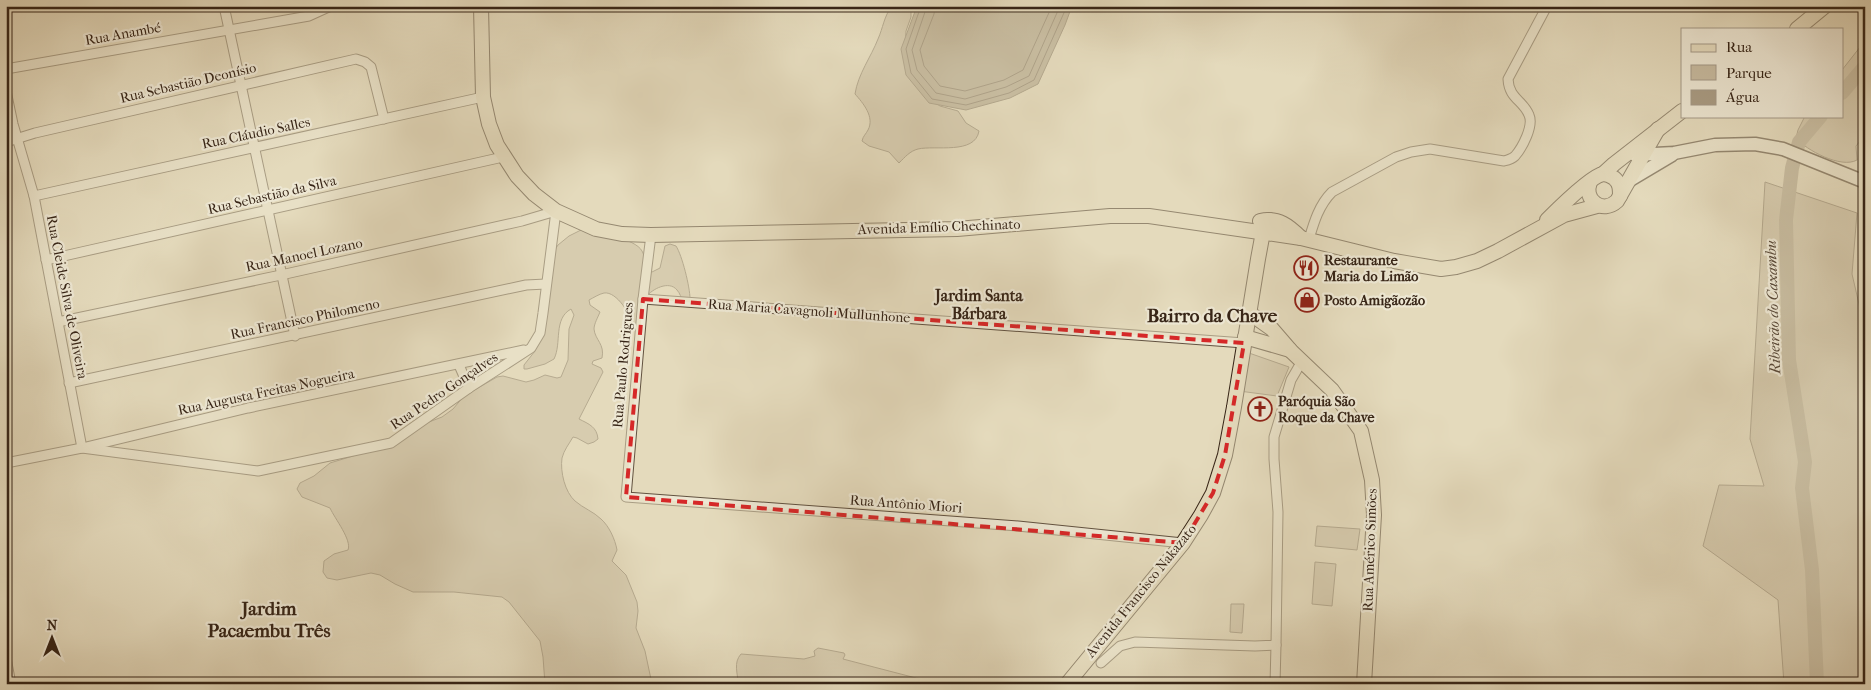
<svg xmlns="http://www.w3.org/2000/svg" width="1871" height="690" font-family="'IM FELL French Canon',serif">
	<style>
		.green { fill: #c7bba0; stroke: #7f705c }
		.water { fill: #a99c84; stroke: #7b6c58 }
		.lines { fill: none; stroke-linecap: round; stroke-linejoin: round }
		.shore { stroke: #70604e; stroke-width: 1 }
		.river { stroke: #a99c84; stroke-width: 14 }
		.street-casing { stroke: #625240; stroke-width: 11 }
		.secondary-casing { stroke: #372517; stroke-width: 15 }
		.primary-casing { stroke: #372517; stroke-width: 16 }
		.street { stroke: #ede7d3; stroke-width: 9 }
		.secondary { stroke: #ede7d3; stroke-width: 12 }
		.primary { stroke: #e4dabc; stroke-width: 14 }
		.marked { fill: none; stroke: #d62828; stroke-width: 4; stroke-dasharray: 10 6; stroke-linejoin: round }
		.labels { text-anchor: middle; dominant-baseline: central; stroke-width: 4.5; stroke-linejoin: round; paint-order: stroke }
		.street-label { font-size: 14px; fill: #372517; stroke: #ede7d3 }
		.poi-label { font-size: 14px; font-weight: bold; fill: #372517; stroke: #ede7d3; text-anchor: start }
		.water-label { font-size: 15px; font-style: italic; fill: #594938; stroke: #ede7d3 }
		.quarter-label { font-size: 16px; font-weight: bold; fill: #372517; stroke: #ede7d3 }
		.district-label { font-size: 19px; font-weight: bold; fill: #372517; stroke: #ede7d3 }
	</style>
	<rect width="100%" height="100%" fill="#e4dabc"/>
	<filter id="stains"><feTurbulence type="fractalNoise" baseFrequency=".004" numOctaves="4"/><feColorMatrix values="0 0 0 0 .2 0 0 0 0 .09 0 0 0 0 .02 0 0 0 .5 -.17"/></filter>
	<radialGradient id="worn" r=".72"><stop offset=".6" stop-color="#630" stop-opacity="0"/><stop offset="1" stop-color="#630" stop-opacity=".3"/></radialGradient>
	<g class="green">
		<path d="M 892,6 L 911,6 L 911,17 L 906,31 L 905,47 L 931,100 L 940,106 L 958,111 L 966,123 L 979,131 C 975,155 935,145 918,149 C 910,151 905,157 899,163 L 889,152 L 869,146 L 862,141 C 863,136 866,134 868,130 C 875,117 863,103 855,94 C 858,74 871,57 878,39 C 883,28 884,16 892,6 Z"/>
		<path d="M 1865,38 L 1865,135 L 1856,146 L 1857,160 C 1841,169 1806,150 1796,138 L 1798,130 L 1805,116 L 1842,116 L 1842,70 L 1864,42 Z"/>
		<path d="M 1765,182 L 1857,213 L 1852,274 L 1865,330 L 1862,429 L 1865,442 L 1865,684 L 1784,684 L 1778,600 L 1703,546 L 1719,485 L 1764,486 L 1750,439 Z"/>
		<path d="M 583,229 C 597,233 635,238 642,251 C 646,258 644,267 650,273 L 660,268 L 665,246 L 670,244 L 676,246 C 682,255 690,287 690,299 L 683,301 C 681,298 680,293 677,290 C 669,280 652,289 646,297 C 642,304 640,316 637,323 L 634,325 C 631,316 617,291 604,293 C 599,294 593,298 589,300 L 590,305 L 600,312 C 598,317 594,324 594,329 C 595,340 605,344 602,358 L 593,361 L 592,364 L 601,368 L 603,372 L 579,419 C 589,424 597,427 598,439 L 594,442 L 588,444 L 577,438 L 573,437 C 569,444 564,450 562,458 C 560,472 565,492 575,501 C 583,508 594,512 601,519 C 609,526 615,539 617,550 L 612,561 L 626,575 L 637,602 L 638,611 L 636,628 L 645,651 L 652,684 L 545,684 L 543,657 L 540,641 L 509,602 L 502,597 L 454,592 L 413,592 L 395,584 L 380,575 L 371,573 L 337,580 L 327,578 L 323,572 L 324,561 L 334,554 L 348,550 C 352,540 335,519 330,508 L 302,497 L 297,489 L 300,483 L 314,476 L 330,463 L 379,448 L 421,425 L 442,417 L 453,409 L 464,396 L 497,377 L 503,376 L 526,382 L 534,380 L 545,375 L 557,378 L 561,377 L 568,360 L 569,329 L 574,315 L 571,309 C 553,319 562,343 554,359 L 545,364 L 527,369 L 524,369 L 524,365 L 535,351 L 545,324 L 547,262 L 558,245 L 569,236 Z"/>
		<path d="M 1249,353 L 1289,367 L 1277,396 L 1239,391 Z"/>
		<path d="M 1317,526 L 1360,529 L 1357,550 L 1315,546 Z"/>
		<path d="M 1315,562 L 1336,564 L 1332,606 L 1312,604 Z"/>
		<path d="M 1231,604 L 1244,604 L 1242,633 L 1230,632 Z"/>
		<path d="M 818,648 L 844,653 L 845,655 L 843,659 L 916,678 L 963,684 L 738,684 C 738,673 733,663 741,654 L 804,659 L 815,656 L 814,651 Z"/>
	</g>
	<path class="water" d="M 917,6 L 1072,6 L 1065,25 L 1038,84 L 1010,98 L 966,110 L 929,103 L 906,75 L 901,49 Z"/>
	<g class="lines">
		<g class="shore">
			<path d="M 921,6 L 906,49 L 911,73 L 932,99 L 966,105 L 1009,93 L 1034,80 L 1067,6"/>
			<path d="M 927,6 L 912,50 L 917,70 L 936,93 L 965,99 L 1006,87 L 1029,76 L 1060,6"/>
			<path d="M 935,6 L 934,14 L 920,50 L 924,66 L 940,86 L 965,91 L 1004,80 L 1023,70 L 1052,6"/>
		</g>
		<g class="river">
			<path d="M 1842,93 L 1865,66"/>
			<path d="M 1817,684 L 1812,570 L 1802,488 L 1805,462 L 1789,360 L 1786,220 L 1792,168 L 1799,142 L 1821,116"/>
		</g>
		<g class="street-casing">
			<g id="street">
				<path d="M 224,6 L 295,336"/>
				<path d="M 6,69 L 309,16 L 331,6"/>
				<path d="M 6,91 L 13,124 L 34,196 L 82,448 L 258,471 L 391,443 L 469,388 L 531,348 L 540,333 L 543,313 L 556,211 L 522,221 L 281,275 L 58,322"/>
				<path d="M 6,142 L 35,133 L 356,59 L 365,62 L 371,67 L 384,119"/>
				<path d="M 34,196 L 483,97"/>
				<path d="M 651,235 L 643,299 L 626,497 L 1018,526 L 1183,543"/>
				<path d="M 1309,239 C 1314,222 1319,205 1332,192 L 1396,157 L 1411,152 L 1430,149 L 1504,161 C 1508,160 1512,159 1515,156 C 1522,148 1534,126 1529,115 C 1523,100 1509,99 1508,79 L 1547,6"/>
				<path d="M 46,260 L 503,157"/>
				<path d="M 643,299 L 1244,343"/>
				<path d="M 459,365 L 469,388"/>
				<path d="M 69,383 L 526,285 L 546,284"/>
				<path d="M 6,463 L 82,448 L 248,408 L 524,350"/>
				<path d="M 6,658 L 11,684"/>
				<path d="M 1101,663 L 1120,646 L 1135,642 L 1255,646 L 1276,645 L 1278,512 L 1274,459 L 1274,437 L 1291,380 L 1302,361"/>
				<path d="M 1275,684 L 1276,645"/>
			</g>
		</g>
		<g class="secondary-casing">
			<g id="secondary">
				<path d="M 1635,155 L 1674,153 L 1715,145 L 1755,144 L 1783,149 L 1865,182"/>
				<path d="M 1630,180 L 1672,155"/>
			</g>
		</g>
		<g class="primary-casing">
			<g id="primary">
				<path d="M 481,6 L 483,97 L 489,124 L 497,145 L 517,176 L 534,194 L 556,211 L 596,229 L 622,234 L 651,235 L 957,229 L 1110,216 L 1149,216 L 1301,238 L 1394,261 L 1441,269 L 1456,267 L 1477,261 L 1498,251 L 1564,215 L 1597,206"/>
				<path d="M 1797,29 L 1825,6"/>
				<path d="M 1603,174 L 1614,164 L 1682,111"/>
				<path d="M 1590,182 C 1583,201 1603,214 1617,201 L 1658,129"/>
				<path d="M 1547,220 C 1557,210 1591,176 1603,174 C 1607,174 1611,176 1614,178 C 1620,183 1620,189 1620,196"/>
				<path d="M 1260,221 C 1278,217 1289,226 1301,238"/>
				<path d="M 1248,312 L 1272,329 L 1291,351 L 1332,390 L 1361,431 L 1372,480 L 1374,515 L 1364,684"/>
				<path d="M 1245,337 L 1290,350"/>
				<path d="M 1067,684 L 1183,543 L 1201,515 L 1213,493 L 1225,455 L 1234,407 L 1258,259 L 1263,232 L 1269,220"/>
			</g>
		</g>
		<use href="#street" class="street"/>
		<use href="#secondary" class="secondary"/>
		<use href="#primary" class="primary"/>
	</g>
	<path d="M0 0H1871V690H0ZM 643,299 L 1244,343 L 1225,455 L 1213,493 L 1183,543 L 626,497 Z" fill="#e4dabc" fill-opacity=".55" fill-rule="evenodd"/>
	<path class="marked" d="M 643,299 L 1244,343 L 1225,455 L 1213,493 L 1183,543 L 626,497 Z"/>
	<defs>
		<g id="restaurant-ring" transform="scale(1.25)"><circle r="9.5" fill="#ede7d3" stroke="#8f2418" stroke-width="1.5"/><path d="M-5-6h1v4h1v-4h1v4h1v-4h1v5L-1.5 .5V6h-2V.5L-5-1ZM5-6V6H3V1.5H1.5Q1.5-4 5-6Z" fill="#8f2418"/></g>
		<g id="shop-ring" transform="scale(1.25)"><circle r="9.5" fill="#ede7d3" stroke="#8f2418" stroke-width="1.5"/><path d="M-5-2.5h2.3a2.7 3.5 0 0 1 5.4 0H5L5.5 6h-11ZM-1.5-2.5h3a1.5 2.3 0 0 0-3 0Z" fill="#8f2418"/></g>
		<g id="church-ring" transform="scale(1.25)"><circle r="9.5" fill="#ede7d3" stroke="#8f2418" stroke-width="1.5"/><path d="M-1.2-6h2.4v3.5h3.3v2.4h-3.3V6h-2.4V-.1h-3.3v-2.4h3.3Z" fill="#8f2418"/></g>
	</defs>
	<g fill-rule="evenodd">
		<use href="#restaurant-ring" x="1306" y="268"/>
		<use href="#shop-ring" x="1307" y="300"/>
		<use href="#church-ring" x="1260" y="409"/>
	</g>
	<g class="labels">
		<g class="street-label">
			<text transform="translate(123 34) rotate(-10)">Rua Anambé</text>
			<text transform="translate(188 83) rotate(-13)">Rua Sebastião Deonísio</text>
			<text transform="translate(256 133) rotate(-12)">Rua Cláudio Salles</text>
			<text transform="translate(272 195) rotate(-13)">Rua Sebastião da Silva</text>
			<text transform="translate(939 227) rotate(-2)">Avenida Emílio Chechinato</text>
			<text transform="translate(304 255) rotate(-12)">Rua Manoel Lozano</text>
			<text transform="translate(67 297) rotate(79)">Rua Cleide Silva de Oliveira</text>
			<text transform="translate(809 311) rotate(4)">Rua Maria Cavagnoli Mullunhone</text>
			<text transform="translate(305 319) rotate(-12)">Rua Francisco Philomeno</text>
			<text transform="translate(623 365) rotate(-85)">Rua Paulo Rodrigues</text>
			<text transform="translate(444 391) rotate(-34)">Rua Pedro Gonçalves</text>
			<text transform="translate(266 392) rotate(-12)">Rua Augusta Freitas Nogueira</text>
			<text transform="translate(906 504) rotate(4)">Rua Antônio Miori</text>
			<text transform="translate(1370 550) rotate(-88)">Rua Américo Simões</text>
			<text transform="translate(1141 591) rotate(-51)">Avenida Francisco Nakazato</text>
		</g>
		<g class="poi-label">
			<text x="1324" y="260">Restaurante<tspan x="1324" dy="16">Maria do Limão</tspan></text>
			<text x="1324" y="300">Posto Amigãozão</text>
			<text x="1278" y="401">Paróquia São<tspan x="1278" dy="16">Roque da Chave</tspan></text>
		</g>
		<g class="water-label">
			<text transform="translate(1773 307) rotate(-92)">Ribeirão do Caxambu</text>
		</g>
		<g class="quarter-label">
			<text x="979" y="295">Jardim Santa<tspan x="979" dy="18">Bárbara</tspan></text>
		</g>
		<g class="district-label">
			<text x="1212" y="316">Bairro da Chave</text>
			<text x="269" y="609">Jardim<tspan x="269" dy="22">Pacaembu Três</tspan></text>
		</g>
	</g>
	<rect width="1871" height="690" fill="none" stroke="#e4dabc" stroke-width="25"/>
	<rect x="8" y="8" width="1856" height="675" fill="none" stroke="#372517" stroke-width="2.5"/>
	<rect x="12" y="12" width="1846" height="665" fill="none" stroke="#372517"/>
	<rect x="1681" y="28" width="162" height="90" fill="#ede7d3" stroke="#a49988"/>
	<rect x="1691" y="44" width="25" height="8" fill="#e4dabc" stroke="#a49988"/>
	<text x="1726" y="52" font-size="15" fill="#372517">Rua</text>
	<rect x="1691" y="65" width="25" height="15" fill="#c7bba0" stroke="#a49988"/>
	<text x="1726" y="78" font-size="15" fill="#372517">Parque</text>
	<rect x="1691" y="90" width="25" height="15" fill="#a99c84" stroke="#a49988"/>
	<text x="1726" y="102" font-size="15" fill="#372517">Água</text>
	<g transform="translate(52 638)" stroke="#ede7d3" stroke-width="4" paint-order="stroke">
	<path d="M0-4L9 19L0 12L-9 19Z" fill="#372517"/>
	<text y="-8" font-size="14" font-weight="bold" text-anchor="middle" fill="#372517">N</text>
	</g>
	<rect width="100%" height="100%" filter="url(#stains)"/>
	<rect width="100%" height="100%" fill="url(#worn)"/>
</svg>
